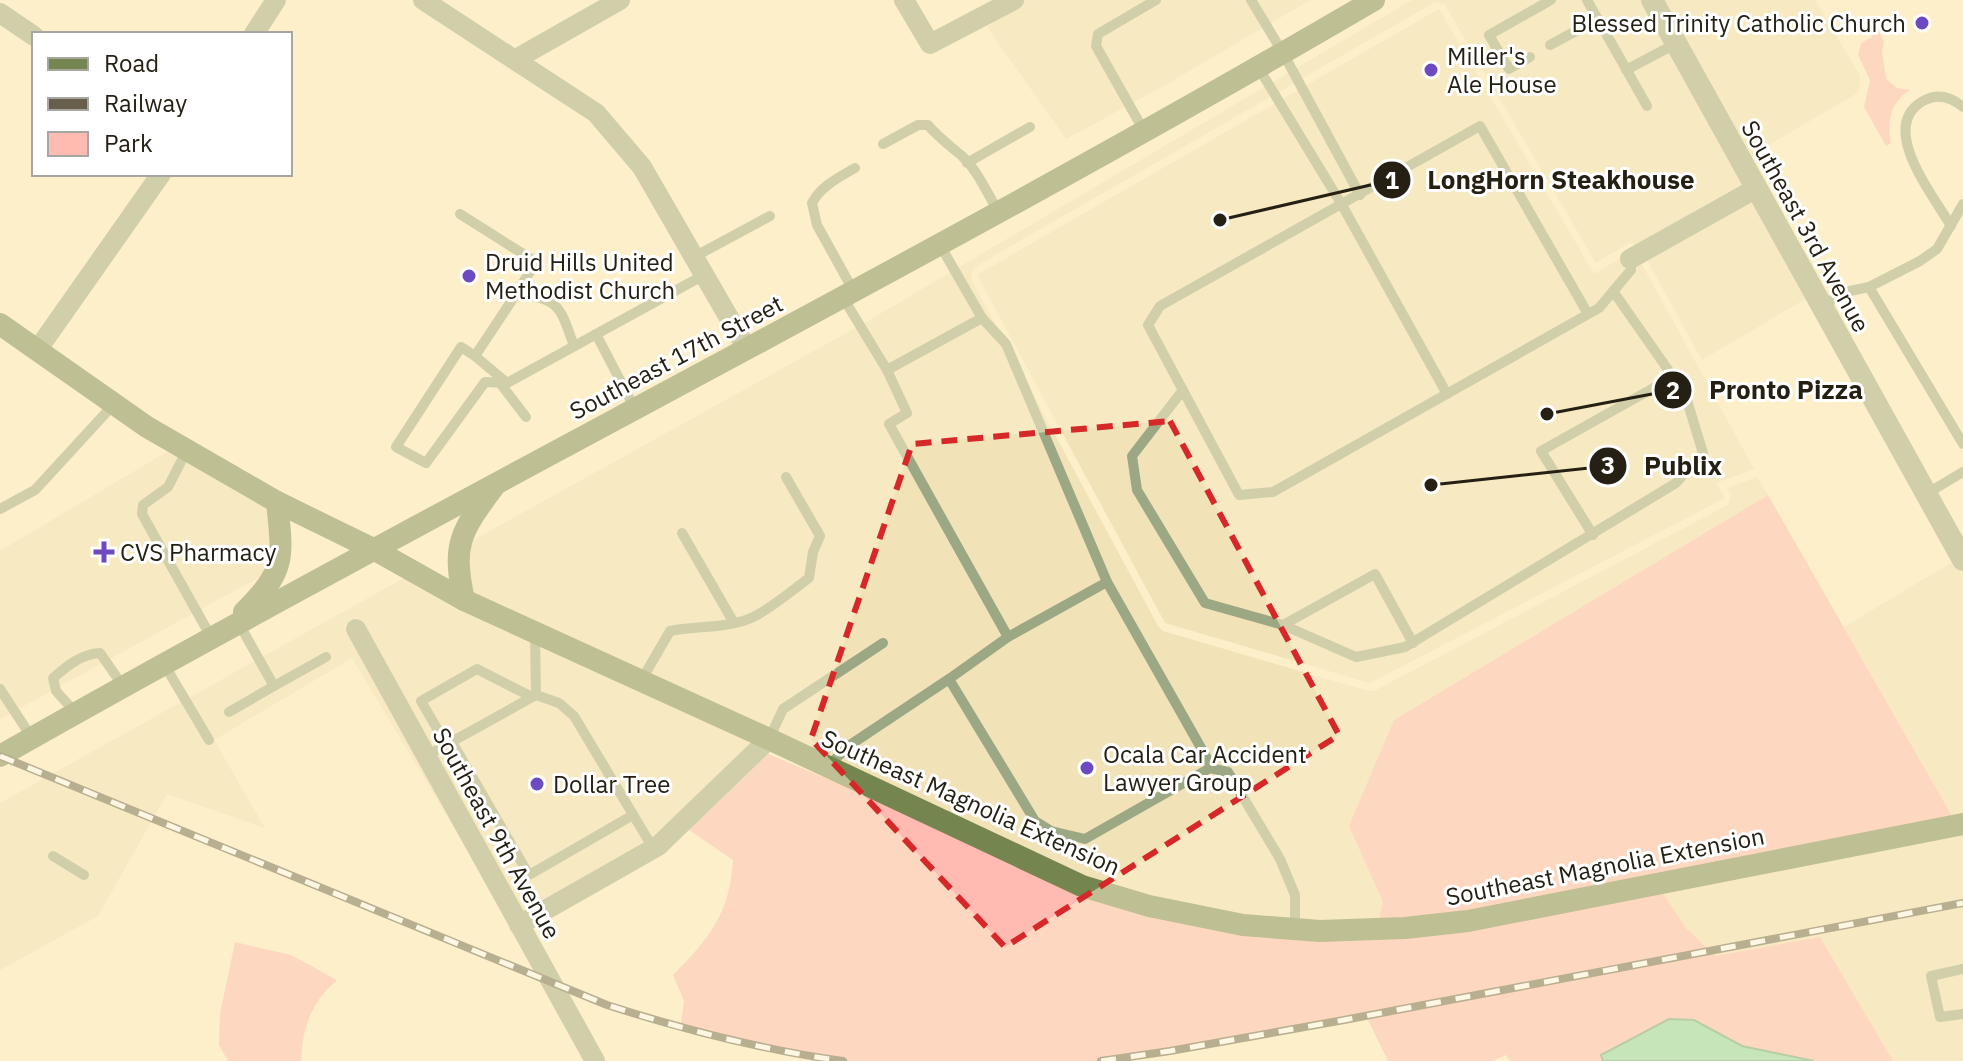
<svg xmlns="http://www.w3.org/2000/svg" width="1963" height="1061" font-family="'IBM Plex Sans',sans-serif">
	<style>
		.built { fill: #f1e2b7 }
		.green { fill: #ffbbb1 }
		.water { fill: #86dca4; stroke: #69a478; stroke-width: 2 }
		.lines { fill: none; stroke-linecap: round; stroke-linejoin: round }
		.service { stroke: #9ca884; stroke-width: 10 }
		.minor { stroke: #9ca884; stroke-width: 20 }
		.tertiary { stroke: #9ca884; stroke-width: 22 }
		.secondary { stroke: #74854f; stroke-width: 22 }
		.rail-casing { stroke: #675f4b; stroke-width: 8 }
		.rail { stroke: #fff; stroke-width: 5; stroke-dasharray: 15; stroke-linecap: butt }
		.marked { fill: none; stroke: #d62828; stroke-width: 6; stroke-dasharray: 16 10; stroke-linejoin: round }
		.poi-dot { fill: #6d49c2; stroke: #fff; stroke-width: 3 }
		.labels { text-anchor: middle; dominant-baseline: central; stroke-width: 6; stroke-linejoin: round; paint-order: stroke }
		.poi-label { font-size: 24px; fill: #252013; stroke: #fff; text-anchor: start }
		.street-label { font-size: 24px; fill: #252013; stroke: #fff }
		.leader { fill: none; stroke: #252013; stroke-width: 3 }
		.callout-dot { fill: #252013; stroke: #fff; stroke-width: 3 }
		.mark-label { font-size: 24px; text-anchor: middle; font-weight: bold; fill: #fff }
		.callout-label { font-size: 26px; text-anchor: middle; font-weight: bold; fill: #252013; stroke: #fff; stroke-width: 6; stroke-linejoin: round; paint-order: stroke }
	</style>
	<rect width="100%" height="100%" fill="#fcefca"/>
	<g class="built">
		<path d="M 1019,0 L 1310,0 L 1169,83 L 1066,139 L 987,27 Z"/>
		<path d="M 1412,0 L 1642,0 L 1743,184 L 1635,245 L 1629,243 L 1596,263 L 1445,5 L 1435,2 L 973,268 L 971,279 L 1158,626 L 1163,631 L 1368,691 L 1374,691 L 1728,505 L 1731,494 L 1727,488 L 1757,477 L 1768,495 L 1394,720 L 1350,826 L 1383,902 L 1379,920 L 1319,921 L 1243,916 L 1150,897 L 1084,878 L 774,732 L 770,727 L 767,728 L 472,594 L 467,570 L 470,542 L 868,321 Z"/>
		<path d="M 1662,0 L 1815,0 L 1860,76 L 1859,92 L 1748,157 Z"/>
		<path d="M 1439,9 L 1594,274 L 1634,250 L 1754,469 L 1716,483 L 1725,498 L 1370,683 L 1165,623 L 977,275 Z"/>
		<path d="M 1752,201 L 1807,298 L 1702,360 L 1647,260 Z"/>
		<path d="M 170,450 L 269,509 L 272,553 L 265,574 L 0,719 L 0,551 Z"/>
		<path d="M 1954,561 L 1963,577 L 1963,814 L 1952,816 L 1844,627 Z"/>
		<path d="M 406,577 L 457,606 L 458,611 L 464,610 L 753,742 L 653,838 L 522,913 L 358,617 L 344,625 L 468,851 L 352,658 L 214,740 L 265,828 L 167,794 L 98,916 L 0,970 L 0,803 Z"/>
		<path d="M 1963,834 L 1963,1061 L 1893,1061 L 1820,937 L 1715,956 L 1686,928 L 1662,892 Z"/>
	</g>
	<g class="green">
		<path d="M 1881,24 L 1879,32 L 1884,42 L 1882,51 L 1886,79 L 1897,88 L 1910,90 C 1890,102 1887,121 1891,143 L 1886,146 L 1864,107 L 1870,80 L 1858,55 L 1861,43 L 1872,37 L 1869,30 Z"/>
		<path d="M 1768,495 L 1952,816 L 1465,912 L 1379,920 L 1383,902 L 1349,826 L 1394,720 Z"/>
		<path d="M 768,754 L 871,797 L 1243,934 L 1662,892 L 1686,928 L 1715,956 L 1820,937 L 1893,1061 L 1814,1061 L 1742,1046 L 1694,1020 L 1669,1019 L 1601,1055 L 1603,1061 L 1510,1061 L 1506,1055 L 1492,1061 L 1388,1061 L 1367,1018 L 1104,1061 L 821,1061 L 680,1030 L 684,1001 L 673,975 C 709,939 730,913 733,860 L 689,830 Z"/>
		<path d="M 235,942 L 291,955 L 337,980 C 310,1004 303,1026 301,1061 L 228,1061 L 219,1045 L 220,1014 Z"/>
	</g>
	<path class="water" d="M 1669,1019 L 1694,1020 L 1742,1046 L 1814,1061 L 1603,1061 L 1601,1055 Z"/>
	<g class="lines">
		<g class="service">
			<path d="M 1251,0 L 1283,53 L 1360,195"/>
			<path d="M 1587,0 L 1647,106"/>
			<path d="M 1550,45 L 1598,19"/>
			<path d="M 1530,57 L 1509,69 L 1489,35 L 1551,0"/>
			<path d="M 1258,67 L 1342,205 L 1447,394"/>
			<path d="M 1626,70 L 1677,43"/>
			<path d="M 1144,131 L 1096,46 L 1098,34 L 1156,0"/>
			<path d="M 883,144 L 918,125 L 928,125 C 938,137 950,146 962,156 C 978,171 987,193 998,211"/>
			<path d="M 967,163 L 1030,127"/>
			<path d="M 460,214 L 536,262 L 516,294"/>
			<path d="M 1951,226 C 1934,196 1877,127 1923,101 C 1937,93 1951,97 1963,107"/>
			<path d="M 694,257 L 770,216"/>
			<path d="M 1869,287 L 1920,261 L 1937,249 L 1963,204"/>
			<path d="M 853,290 L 817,225 L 812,203 C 821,186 838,178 855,168"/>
			<path d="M 842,296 L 887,370 L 982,318 L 940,245"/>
			<path d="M 1822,305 L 1850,291 L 1869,287 L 1963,444"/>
			<path d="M 1588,314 L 1480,126 L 1160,306 L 1148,325 L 1239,495 L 1273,492 L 1599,308 L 1631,270 L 1630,259"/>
			<path d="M 982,318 L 1006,344 L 1107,582"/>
			<path d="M 596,334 L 635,409"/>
			<path d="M 574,346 C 560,307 560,298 516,294 L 475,356 L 461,347 L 396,447 L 426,463 L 485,382 L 507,383 L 704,275"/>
			<path d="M 475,356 L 507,383"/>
			<path d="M 500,383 L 526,417"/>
			<path d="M 1183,390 L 1132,456 L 1137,490 L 1205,603 L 1283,625 L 1356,657 L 1405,647 L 1676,483 L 1703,453 L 1685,394 L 1613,291"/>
			<path d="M 187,450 L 168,487 L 143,505 L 142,514 L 211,637"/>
			<path d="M 1926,494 L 1963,472"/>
			<path d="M 0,509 L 35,490 L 114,404"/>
			<path d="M 682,533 L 734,623"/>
			<path d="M 1593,535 L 1541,451 L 1673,377"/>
			<path d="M 238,622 L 274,686 L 326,657"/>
			<path d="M 1283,625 L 1375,574 L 1413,643"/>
			<path d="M 535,634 L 536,695"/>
			<path d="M 164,664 L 209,740"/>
			<path d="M 949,679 L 1008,637"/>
			<path d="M 641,681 L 670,631 C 695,626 729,628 751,618 C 771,609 791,591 809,578 L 813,552 L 820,536 L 786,477"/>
			<path d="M 0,689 L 32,738"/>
			<path d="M 229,712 L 274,686"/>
			<path d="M 76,713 L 56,691 L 53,678 C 67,666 81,654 100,653 L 123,686"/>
			<path d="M 769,739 L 783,709 L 883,643"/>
			<path d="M 452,742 L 529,875 L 633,815"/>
			<path d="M 446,744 L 421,701 L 477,669 L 532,697"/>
			<path d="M 426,756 L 536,695 L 559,703 L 574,716 L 653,848"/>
			<path d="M 829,765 L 850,745 L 949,679 L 1035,821 L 1051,831 L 1085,839 L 1210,768 L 1209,762 L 1107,582 L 1008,637 L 889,424 L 907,413 L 887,370"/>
			<path d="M 1210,768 L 1228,772 L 1280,859 L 1295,895 L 1295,929"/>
			<path d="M 53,856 L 84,875"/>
			<path d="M 1963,969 L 1931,976 L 1940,1017 L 1963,1014"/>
		</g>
		<g class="minor">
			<path d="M 423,0 L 596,113 L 642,167 L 747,349"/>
			<path d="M 904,0 L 930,44 L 1014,0"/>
			<path d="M 0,13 L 34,36"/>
			<path d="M 254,34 L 276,0"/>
			<path d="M 516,59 L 620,0"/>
			<path d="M 1630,259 L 1755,189"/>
			<path d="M 38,349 L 161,174"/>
			<path d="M 356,629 L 595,1061"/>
			<path d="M 519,925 L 658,846 L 769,739"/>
		</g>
		<path class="tertiary" d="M 1652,0 L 1963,560"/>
		<g class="secondary">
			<path d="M 0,324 L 147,427 L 277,502 L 375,550 L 464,600 L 769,739 L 1082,886 L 1149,906 L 1243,925 L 1320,931 L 1405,928 L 1468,921 L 1963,824"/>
			<path d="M 464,600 C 452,545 460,532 493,488"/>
			<path d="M 244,612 C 286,570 283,559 277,502"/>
			<path d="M 0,756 C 455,498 923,264 1374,0"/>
		</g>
		<g class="rail-casing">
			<g id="rail">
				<path d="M 0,756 L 607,1005 C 685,1030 763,1050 843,1061"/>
				<path d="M 1101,1061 L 1170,1051 L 1344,1020 L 1963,903"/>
			</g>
		</g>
		<use href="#rail" class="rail"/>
	</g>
	<path d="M0 0H1963V1061H0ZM 1170,421 L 1339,735 L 1005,947 L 811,739 L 912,444 Z" fill="#fcefca" fill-opacity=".55" fill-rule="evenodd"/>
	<path class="marked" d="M 1170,421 L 1339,735 L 1005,947 L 811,739 L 912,444 Z"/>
	<g class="poi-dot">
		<circle cx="1922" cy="23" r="8"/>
		<circle cx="1431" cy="70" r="8"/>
		<circle cx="469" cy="276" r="8"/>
		<path d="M100 540h8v8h8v8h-8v8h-8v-8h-8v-8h8z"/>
		<circle cx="1087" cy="768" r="8"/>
		<circle cx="537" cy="784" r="8"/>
	</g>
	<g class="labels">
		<g class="poi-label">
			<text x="1906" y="23" text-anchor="end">Blessed Trinity Catholic Church</text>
			<text x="1447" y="56">Miller's<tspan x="1447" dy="28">Ale House</tspan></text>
			<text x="485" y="262">Druid Hills United<tspan x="485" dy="28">Methodist Church</tspan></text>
			<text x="120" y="552">CVS Pharmacy</text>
			<text x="1103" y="754">Ocala Car Accident<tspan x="1103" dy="28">Lawyer Group</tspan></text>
			<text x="553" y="784">Dollar Tree</text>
		</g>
		<g class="street-label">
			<text transform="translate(1806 226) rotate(61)">Southeast 3rd Avenue</text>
			<text transform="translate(676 357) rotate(-28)">Southeast 17th Street</text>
			<text transform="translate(971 802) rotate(24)">Southeast Magnolia Extension</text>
			<text transform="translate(497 833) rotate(61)">Southeast 9th Avenue</text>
			<text transform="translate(1605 866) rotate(-11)">Southeast Magnolia Extension</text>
		</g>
	</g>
	<path class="leader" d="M1220 220L1392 180M1547 414L1673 390M1431 485L1608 466"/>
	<g class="callout-dot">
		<circle cx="1220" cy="220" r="8"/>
		<circle cx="1547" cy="414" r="8"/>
		<circle cx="1431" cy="485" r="8"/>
		<circle cx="1392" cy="180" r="20"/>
		<circle cx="1673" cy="390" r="20"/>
		<circle cx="1608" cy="466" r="20"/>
	</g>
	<g class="mark-label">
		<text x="1392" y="189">1</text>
		<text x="1673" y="399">2</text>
		<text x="1608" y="474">3</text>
	</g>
	<g class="callout-label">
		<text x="1561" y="189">LongHorn Steakhouse</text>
		<text x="1786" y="399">Pronto Pizza</text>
		<text x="1683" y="475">Publix</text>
	</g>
	<rect x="32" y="32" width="260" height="144" fill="#ffffff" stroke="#a8a6a1" stroke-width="2"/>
	<rect x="48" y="58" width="40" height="12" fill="#74854f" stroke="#a8a6a1" stroke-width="2"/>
	<text x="104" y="72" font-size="24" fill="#252013">Road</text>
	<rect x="48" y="98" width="40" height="12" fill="#675f4b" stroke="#a8a6a1" stroke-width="2"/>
	<text x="104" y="112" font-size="24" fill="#252013">Railway</text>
	<rect x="48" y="132" width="40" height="24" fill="#ffbbb1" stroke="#a8a6a1" stroke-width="2"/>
	<text x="104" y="152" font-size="24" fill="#252013">Park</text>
</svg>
